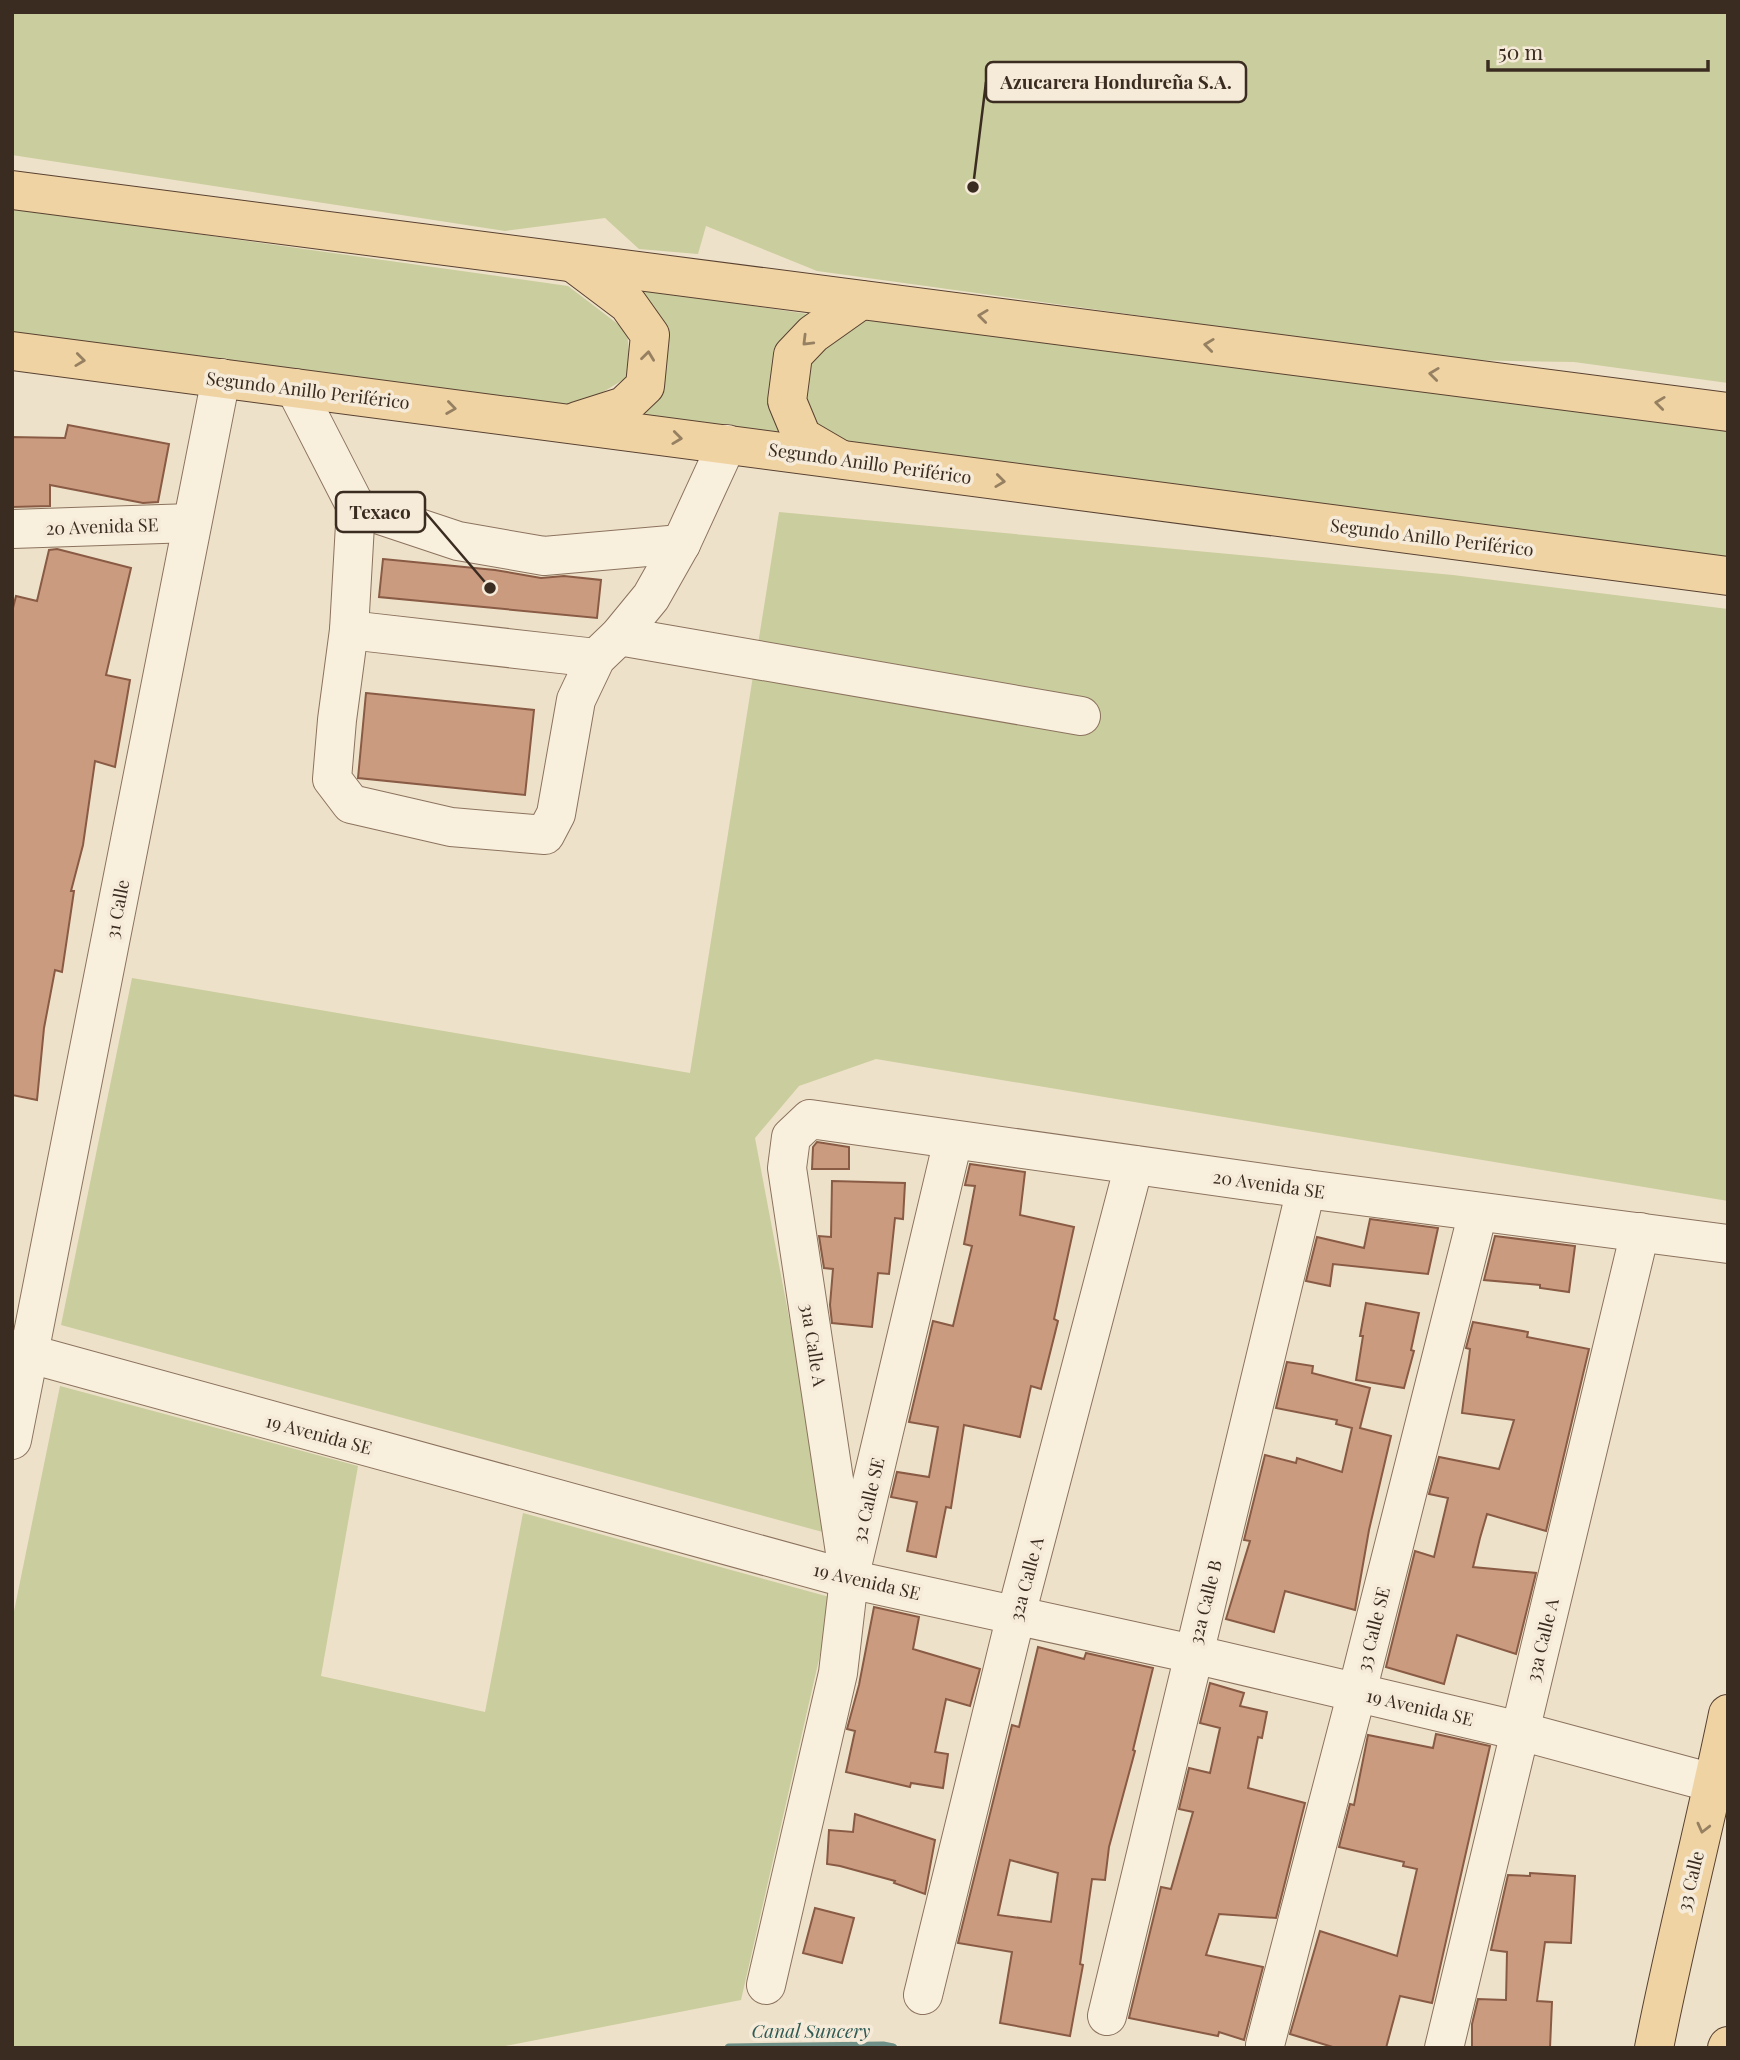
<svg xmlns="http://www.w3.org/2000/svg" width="1740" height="2060" font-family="'Playfair Display',serif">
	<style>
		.green { fill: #cacd9d }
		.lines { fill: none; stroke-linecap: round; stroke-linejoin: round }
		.stream { stroke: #709187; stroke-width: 9 }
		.building { fill: #cb9b80; stroke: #895b44; stroke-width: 2; fill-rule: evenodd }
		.minor-casing { stroke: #8b735e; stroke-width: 40 }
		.major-casing { stroke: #594131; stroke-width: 40 }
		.minor { stroke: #f9efdd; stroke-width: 38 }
		.major { stroke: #f0d3a3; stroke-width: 38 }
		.oneway { stroke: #968062 }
		.labels { text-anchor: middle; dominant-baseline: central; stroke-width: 7; stroke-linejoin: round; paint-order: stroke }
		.street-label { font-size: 18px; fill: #3b2c21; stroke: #f6ebd9 }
		.water-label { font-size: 19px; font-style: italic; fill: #315b55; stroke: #f6ebd9 }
		.leader { fill: none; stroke: #3b2c21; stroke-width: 2.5 }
		.callout-dot { fill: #3b2c21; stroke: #f6ebd9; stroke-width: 2.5 }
		.callout { fill: #f6ebd9; stroke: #3b2c21; stroke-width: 2.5 }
		.callout-label { font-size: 19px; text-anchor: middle; font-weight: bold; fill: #3b2c21 }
	</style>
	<rect width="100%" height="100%" fill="#eee1c9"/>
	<g class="green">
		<path d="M 12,12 L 1728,12 L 1728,383 L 1574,362 L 1459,360 L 817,271 L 706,226 L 698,254 L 639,249 L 605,218 L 505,231 L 12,155 Z"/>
		<path d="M 12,208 L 568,286 L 627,331 L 631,375 L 570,412 L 12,341 Z"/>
		<path d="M 620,286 L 821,316 L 781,351 L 803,453 L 610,427 L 649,387 Z"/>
		<path d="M 861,314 L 1728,417 L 1728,570 L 807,436 L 798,357 Z"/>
		<path d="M 779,512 L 1453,575 L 1728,609 L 1728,1201 L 876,1059 L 799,1086 L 755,1138 L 830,1534 L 61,1325 L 132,978 L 690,1073 Z"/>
		<path d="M 60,1386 L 358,1466 L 321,1676 L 485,1712 L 523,1513 L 833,1598 L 741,2000 L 495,2048 L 12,2048 L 12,1621 Z"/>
	</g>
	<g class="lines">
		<path class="stream" d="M 729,2048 L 883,2046 L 893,2048"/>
	</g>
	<g class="building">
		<path d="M 68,425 L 169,444 L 158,502 L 143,503 L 50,485 L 50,506 L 12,507 L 12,437 L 65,438 Z"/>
		<path d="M 57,549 L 131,568 L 106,675 L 130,680 L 115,767 L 95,761 L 83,845 L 71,891 L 74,891 L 62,972 L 55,970 L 44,1028 L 37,1100 L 12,1095 L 12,612 L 16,596 L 37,601 L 49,550 Z"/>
		<path d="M 383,559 L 495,570 L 541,578 L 564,576 L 601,580 L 597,618 L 379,597 Z"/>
		<path d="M 366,693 L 534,710 L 525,795 L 358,778 Z"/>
		<path d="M 817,1142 L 849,1147 L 849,1169 L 812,1169 L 813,1147 Z"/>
		<path d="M 970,1164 L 1025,1172 L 1020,1215 L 1074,1227 L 1054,1319 L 1058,1321 L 1041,1389 L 1031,1386 L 1020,1437 L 964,1425 L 951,1508 L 946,1507 L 936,1557 L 907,1551 L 917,1502 L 891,1497 L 897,1472 L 929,1477 L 938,1427 L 909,1422 L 933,1321 L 953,1326 L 972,1246 L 964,1244 L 975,1186 L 965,1185 Z"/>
		<path d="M 832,1181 L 905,1183 L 903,1219 L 895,1218 L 889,1274 L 878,1273 L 872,1327 L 832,1323 L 830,1305 L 833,1269 L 824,1268 L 819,1236 L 831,1237 Z"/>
		<path d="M 1370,1219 L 1438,1228 L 1428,1274 L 1333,1264 L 1330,1286 L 1306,1281 L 1317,1237 L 1364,1248 Z"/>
		<path d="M 1495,1236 L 1575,1246 L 1569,1292 L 1540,1288 L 1540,1285 L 1484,1280 Z"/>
		<path d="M 1366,1303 L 1419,1313 L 1411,1350 L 1414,1351 L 1404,1388 L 1356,1380 L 1363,1336 L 1360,1336 Z"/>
		<path d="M 1473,1322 L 1528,1332 L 1527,1337 L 1589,1349 L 1546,1531 L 1487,1514 L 1480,1538 L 1473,1567 L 1536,1573 L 1516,1654 L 1457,1635 L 1444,1684 L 1386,1667 L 1415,1551 L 1434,1557 L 1448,1498 L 1429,1494 L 1439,1457 L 1499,1469 L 1514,1420 L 1462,1413 L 1470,1349 L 1466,1348 Z"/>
		<path d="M 1287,1362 L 1313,1366 L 1312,1373 L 1370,1388 L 1360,1428 L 1391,1436 L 1369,1530 L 1355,1610 L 1285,1591 L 1274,1632 L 1226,1619 L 1250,1541 L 1244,1540 L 1265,1455 L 1296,1463 L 1297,1458 L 1342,1472 L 1352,1428 L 1336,1424 L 1337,1420 L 1276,1408 Z"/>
		<path d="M 874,1607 L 919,1617 L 913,1649 L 980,1669 L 970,1706 L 946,1699 L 935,1752 L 948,1754 L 943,1788 L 911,1783 L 910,1787 L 846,1772 L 855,1731 L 847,1729 L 859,1685 Z"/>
		<path d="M 1038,1647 L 1084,1659 L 1086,1653 L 1153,1668 L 1133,1750 L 1135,1751 L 1109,1847 L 1105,1880 L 1092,1879 L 1080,1964 L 1083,1965 L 1070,2036 L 1000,2023 L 1012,1952 L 958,1943 L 1012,1725 L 1019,1727 ZM 1010,1860 L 1058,1873 L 1051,1922 L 998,1915 Z"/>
		<path d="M 1210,1683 L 1244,1693 L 1240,1706 L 1267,1712 L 1262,1738 L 1258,1737 L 1248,1788 L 1305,1803 L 1276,1918 L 1219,1914 L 1206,1955 L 1263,1967 L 1244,2040 L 1219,2032 L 1218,2036 L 1129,2018 L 1161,1887 L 1171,1889 L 1193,1812 L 1179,1809 L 1189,1768 L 1210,1773 L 1220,1728 L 1200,1723 Z"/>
		<path d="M 1436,1734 L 1490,1746 L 1432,2003 L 1400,1996 L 1386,2048 L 1336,2048 L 1290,2034 L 1320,1931 L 1397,1956 L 1417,1869 L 1403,1866 L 1404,1862 L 1339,1847 L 1350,1804 L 1354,1805 L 1368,1735 L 1433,1748 Z"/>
		<path d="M 855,1814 L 935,1840 L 925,1894 L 894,1883 L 895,1881 L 840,1866 L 827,1864 L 829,1830 L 853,1832 Z"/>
		<path d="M 1530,1873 L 1575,1876 L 1571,1943 L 1545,1942 L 1537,2001 L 1552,2002 L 1550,2048 L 1472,2048 L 1472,2024 L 1478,1999 L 1506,2000 L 1507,1952 L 1491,1950 L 1508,1875 L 1530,1876 Z"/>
		<path d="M 815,1908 L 854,1918 L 842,1963 L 803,1953 Z"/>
	</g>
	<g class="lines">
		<g class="minor-casing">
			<g id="minor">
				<path d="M 295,388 L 356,507 L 349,630 L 337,720 L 332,779 L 351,804 L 451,827 L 545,835 L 556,814 L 576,700 L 596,658 L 619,636 L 651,597 L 681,544 L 727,444"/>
				<path d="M 356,507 L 458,541 L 544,556 L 681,544"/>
				<path d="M 12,529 L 192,523"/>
				<path d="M 349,630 L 596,658"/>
				<path d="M 619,636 L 1081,716"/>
				<path d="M 12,1349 L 849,1579 L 1193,1654 L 1520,1731 L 1728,1787"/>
				<path d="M 12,1440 L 221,378"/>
				<path d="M 849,1579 L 787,1168 L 791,1137 L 810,1119 L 1306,1189 L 1728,1244"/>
				<path d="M 766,1985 L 838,1673 L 849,1579 L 953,1140"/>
				<path d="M 923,1995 L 1016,1615 L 1134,1165"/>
				<path d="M 1107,2016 L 1306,1189"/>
				<path d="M 1265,2045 L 1357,1692 L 1478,1212"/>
				<path d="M 1444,2048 L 1640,1232"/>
			</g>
		</g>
		<g class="major-casing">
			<g id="major">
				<path d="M 12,190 L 1728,412"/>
				<path d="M 575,264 L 628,304 L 650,335 L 645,386 L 624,406 L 577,421"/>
				<path d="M 12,351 L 1728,576"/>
				<path d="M 838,458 L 802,437 L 787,401 L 793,355 L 813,334 L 861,300"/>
				<path d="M 1654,2048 C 1676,1936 1705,1826 1728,1714"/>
				<path d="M 1727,2048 L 1728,2046"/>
			</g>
		</g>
		<use href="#minor" class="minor"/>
		<use href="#major" class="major"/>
	</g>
	<defs><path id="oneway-chevron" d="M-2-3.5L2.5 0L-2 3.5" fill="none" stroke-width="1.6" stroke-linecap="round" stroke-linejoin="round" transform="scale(1.75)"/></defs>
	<g class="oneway">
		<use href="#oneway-chevron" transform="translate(983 316) rotate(-173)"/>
		<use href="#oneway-chevron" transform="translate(807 341) rotate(135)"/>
		<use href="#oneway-chevron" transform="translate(1209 345) rotate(-173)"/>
		<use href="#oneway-chevron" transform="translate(648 356) rotate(-83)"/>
		<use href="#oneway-chevron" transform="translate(80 360) rotate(7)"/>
		<use href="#oneway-chevron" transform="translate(1434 374) rotate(-173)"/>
		<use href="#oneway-chevron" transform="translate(1660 403) rotate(-173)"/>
		<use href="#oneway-chevron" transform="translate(451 408) rotate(8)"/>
		<use href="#oneway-chevron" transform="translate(677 438) rotate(7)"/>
		<use href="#oneway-chevron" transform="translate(1000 481) rotate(7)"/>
		<use href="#oneway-chevron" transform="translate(1703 1828) rotate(104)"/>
	</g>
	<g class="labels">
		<g class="street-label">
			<text transform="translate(308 390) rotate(7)">Segundo Anillo Periférico</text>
			<text transform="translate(870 463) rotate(8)">Segundo Anillo Periférico</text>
			<text transform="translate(102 526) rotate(-2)">20 Avenida SE</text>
			<text transform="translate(1432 537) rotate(7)">Segundo Anillo Periférico</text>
			<text transform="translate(117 909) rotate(-79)">31 Calle</text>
			<text transform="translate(1269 1184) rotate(8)">20 Avenida SE</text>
			<text transform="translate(814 1345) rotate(81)">31a Calle A</text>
			<text transform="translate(319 1434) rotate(15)">19 Avenida SE</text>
			<text transform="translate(868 1500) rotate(-77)">32 Calle SE</text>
			<text transform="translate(1026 1579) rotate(-75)">32a Calle A</text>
			<text transform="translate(867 1581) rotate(13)">19 Avenida SE</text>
			<text transform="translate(1205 1602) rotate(-76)">32a Calle B</text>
			<text transform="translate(1373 1629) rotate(-76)">33 Calle SE</text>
			<text transform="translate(1542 1640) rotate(-76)">33a Calle A</text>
			<text transform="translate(1420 1707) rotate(13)">19 Avenida SE</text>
			<text transform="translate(1690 1881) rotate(-76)">33 Calle</text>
		</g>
		<g class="water-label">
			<text x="811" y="2030">Canal Suncery</text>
		</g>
	</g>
	<path class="leader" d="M973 187L986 82M490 588L425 512"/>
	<g class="callout-dot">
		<circle cx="973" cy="187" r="7"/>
		<circle cx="490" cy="588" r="7"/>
	</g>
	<g class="callout">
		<rect x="986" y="62" width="260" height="40" rx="7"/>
		<rect x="336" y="492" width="89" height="40" rx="7"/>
	</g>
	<g class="callout-label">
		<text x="1116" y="89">Azucarera Hondureña S.A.</text>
		<text x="380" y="519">Texaco</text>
	</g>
	<rect width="1740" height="2060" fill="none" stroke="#3b2c21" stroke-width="28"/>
	<path d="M1488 60v10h220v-10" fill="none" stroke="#3b2c21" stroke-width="3.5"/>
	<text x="1498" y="60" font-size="21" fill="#3b2c21" stroke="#f6ebd9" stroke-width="5" paint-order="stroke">50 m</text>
</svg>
